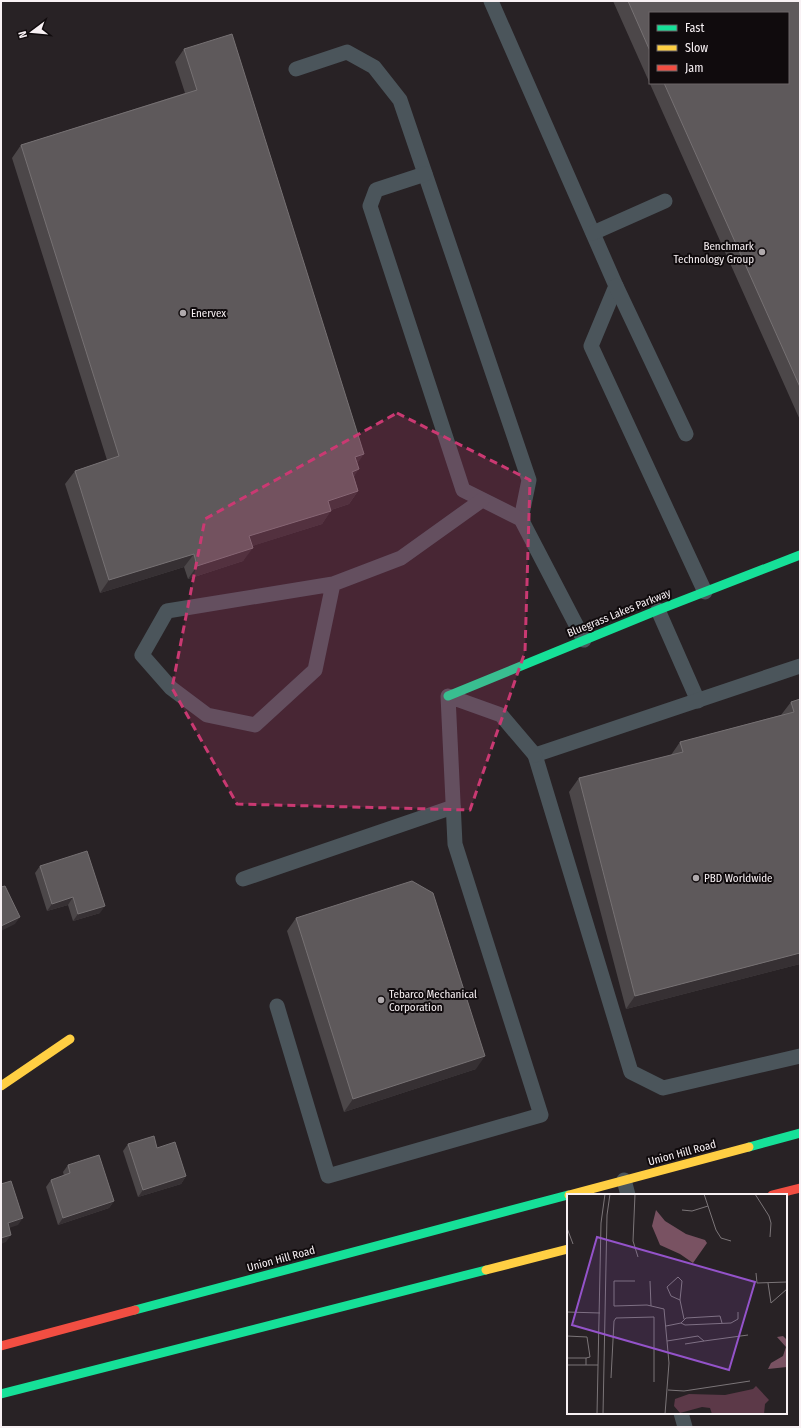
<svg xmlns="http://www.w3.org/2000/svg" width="801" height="1428" font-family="'Fira Sans Condensed',sans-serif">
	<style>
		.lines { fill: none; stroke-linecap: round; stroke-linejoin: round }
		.lane { stroke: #4b555b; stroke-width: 15 }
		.fast { stroke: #16e098; stroke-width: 9 }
		.slow { stroke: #ffcf43; stroke-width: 9 }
		.jam { stroke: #f24e42; stroke-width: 9 }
		.wall { fill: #4c4749; fill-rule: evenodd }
		.shaded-wall { fill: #363033 }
		.building { fill: #5e595b; stroke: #767173 }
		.marked { fill: #ca3972; fill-opacity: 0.2; stroke: #ca3972; stroke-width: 3; stroke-dasharray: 8 5; stroke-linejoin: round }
		.poi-dot { fill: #afa9ac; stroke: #100b0d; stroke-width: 1.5 }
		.labels { text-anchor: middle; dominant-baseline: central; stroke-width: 4; stroke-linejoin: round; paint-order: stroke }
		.poi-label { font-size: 11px; fill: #f8f1f4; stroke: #100b0d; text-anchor: start }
		.street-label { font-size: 11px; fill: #f8f1f4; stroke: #100b0d }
		.inset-road { fill: none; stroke: #7b7578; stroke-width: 1 }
		.view { fill: #9453ca; fill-opacity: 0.15; stroke: #9453ca; stroke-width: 2 }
		.inset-edge { fill: none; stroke: #f8f1f4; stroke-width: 2 }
	</style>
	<rect width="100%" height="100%" fill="#282225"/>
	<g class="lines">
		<g class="lane">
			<path d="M 491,1 L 616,286 L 591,346 L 705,592"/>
			<path d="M 296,69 L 347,52 L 374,67 L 400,100 L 529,480 L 521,519"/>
			<path d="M 425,174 L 376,190 L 370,206 L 463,490 L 521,519 L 584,640"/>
			<path d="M 593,233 L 665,201"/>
			<path d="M 616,286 L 686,434"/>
			<path d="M 333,584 L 315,670 L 255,725 L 207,715 L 171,688 L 142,655 L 167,611 L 333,584 L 401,558 L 482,500"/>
			<path d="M 658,610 L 698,701"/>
			<path d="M 800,666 L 535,755 L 631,1072 L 663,1088 L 800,1056"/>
			<path d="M 243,879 L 453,807"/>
			<path d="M 277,1006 L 328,1176 L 541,1115 L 455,844 L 448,696 L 501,715 L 535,755"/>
			<path d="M 624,1180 L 628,1195"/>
			<path d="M 681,1413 L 685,1427"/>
		</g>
		<g class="fast">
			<path d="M 448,696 L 658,610 L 800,555"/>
			<path d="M 749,1147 L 800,1133"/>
			<path d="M 135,1310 L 568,1195"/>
			<path d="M 1,1394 L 486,1270"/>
		</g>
		<g class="slow">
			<path d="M 1,1086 L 70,1039"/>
			<path d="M 569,1195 L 749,1147"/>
			<path d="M 486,1270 L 568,1249"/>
		</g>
		<g class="jam">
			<path d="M 772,1195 L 800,1188"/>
			<path d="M 1,1346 L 135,1310"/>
		</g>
	</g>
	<g class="wall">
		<path d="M 613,1 L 800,1 L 800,420 ZM 650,13 L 788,83 L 650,83 Z"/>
		<path d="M 184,49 L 358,463 L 354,477 L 358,491 L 349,504 L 331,510 L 322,524 L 252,546 L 243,561 L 188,579 L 184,567 L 100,593 L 65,484 L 75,471 L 107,460 L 12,158 L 21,145 L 185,93 L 175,62 Z"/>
		<path d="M 800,699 L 800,964 L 626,1009 L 569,792 L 579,778 L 671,755 L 680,742 L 781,715 L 791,702 Z"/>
		<path d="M 40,866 L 100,913 L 73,921 L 68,905 L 47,911 L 35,873 Z"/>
		<path d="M 296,918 L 476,1069 L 344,1112 L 287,931 Z"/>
		<path d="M 128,1144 L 157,1148 L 186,1176 L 181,1184 L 138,1197 L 123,1151 Z"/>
		<path d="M 68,1165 L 114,1201 L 109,1208 L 58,1225 L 46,1187 L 51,1180 L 64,1176 L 63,1172 Z"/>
	</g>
	<g class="shaded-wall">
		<path d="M 364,454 L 355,467 L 355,457 Z"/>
		<path d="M 359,469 L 350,482 L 352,472 Z"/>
		<path d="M 358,491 L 349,504 L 319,514 L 328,501 Z"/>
		<path d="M 331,511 L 322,524 L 240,550 L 249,536 Z"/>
		<path d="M 253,548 L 243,561 L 188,579 L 197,566 Z"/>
		<path d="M 194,554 L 184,567 L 100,593 L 109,580 Z"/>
		<path d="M 73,897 L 68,905 L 47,911 L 52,904 Z"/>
		<path d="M 105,906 L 100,913 L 73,921 L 78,914 Z"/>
		<path d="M 20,917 L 15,924 L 1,931 L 1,926 Z"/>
		<path d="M 800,953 L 800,964 L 626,1009 L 635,996 Z"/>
		<path d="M 485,1056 L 476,1069 L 344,1112 L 353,1099 Z"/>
		<path d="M 186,1176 L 181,1184 L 138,1197 L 143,1190 Z"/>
		<path d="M 114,1201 L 109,1208 L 58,1225 L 63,1218 Z"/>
		<path d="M 23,1218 L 18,1225 L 3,1230 L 8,1223 Z"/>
		<path d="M 11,1235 L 6,1242 L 1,1244 L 1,1238 Z"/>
	</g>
	<g class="building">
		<path d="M 628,1 L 800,1 L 800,387 L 664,83 L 788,83 L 788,13 L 650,13 L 650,51 Z"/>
		<path d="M 232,34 L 364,454 L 355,457 L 359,469 L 352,472 L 358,491 L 328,501 L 331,511 L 249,536 L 253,548 L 197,566 L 194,554 L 109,580 L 75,471 L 119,456 L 21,145 L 197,90 L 184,49 Z"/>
		<path d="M 800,699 L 800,953 L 635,996 L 579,778 L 683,752 L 680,742 L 794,712 L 791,702 Z"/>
		<path d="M 87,851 L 105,906 L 78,914 L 73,897 L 52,904 L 40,866 Z"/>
		<path d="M 412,881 L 433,893 L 485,1056 L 353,1099 L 296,918 Z"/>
		<path d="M 5,886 L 20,917 L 1,926 L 1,887 Z"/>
		<path d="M 154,1136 L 157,1148 L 175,1142 L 186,1176 L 143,1190 L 128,1144 Z"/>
		<path d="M 99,1155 L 114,1201 L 63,1218 L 51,1180 L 70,1173 L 68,1165 Z"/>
		<path d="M 11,1181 L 23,1218 L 8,1223 L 11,1235 L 1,1238 L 1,1184 Z"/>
	</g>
	<path class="marked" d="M 397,413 L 530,480 L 525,652 L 470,810 L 237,804 L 172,688 L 205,519 Z"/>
	<g class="poi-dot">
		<circle cx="762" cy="252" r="4"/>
		<circle cx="183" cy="313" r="4"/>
		<circle cx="696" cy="878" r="4"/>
		<circle cx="381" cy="1000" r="4"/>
	</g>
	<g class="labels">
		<g class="poi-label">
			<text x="754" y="246" text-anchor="end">Benchmark<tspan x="754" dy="13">Technology Group</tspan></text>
			<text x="191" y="313">Enervex</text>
			<text x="704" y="878">PBD Worldwide</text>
			<text x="389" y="994">Tebarco Mechanical<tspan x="389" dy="13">Corporation</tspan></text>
		</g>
		<g class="street-label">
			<text transform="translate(619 613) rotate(-22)">Bluegrass Lakes Parkway</text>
			<text transform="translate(682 1153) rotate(-15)">Union Hill Road</text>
			<text transform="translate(281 1259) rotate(-15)">Union Hill Road</text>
		</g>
	</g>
	<g transform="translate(567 1194)">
		<rect width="220" height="220" fill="#282225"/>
		<path d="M 189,192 L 202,206 L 198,210 L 197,220 L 145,220 L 143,214 L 135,213 L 113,219 L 107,212 L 108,205 L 122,200 L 158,201 L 186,195 Z" fill="#5c3948"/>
		<path d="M 89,16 L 98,27 L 119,40 L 138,46 L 140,49 L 126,69 L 113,60 L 93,51 L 85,32 ZM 216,142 L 220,146 L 220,173 L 201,175 L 204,169 L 216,162 L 219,153 L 210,143 Z" fill="#795262"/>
		<path class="inset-road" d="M 68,0 L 66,47 L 71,63M 137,0 L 149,36 L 154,44 L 164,47M 188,0 L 202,22 L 204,29 L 203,43M 115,16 L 125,17 L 141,12M 0,34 L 6,50M 189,79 L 190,89 L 220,88M 68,87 L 47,87 L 47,112 L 80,111 L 97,115M 83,87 L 84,112M 201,89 L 204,109 L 220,95M 113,106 L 104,102 L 100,93 L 111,83 L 115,87 L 113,106 L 117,125M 97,115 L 102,169 L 98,220M 0,118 L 33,119M 114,129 L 118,131 L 164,129 L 171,125 L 171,118M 99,132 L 114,129 L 119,124 L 153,122 L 155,129M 0,142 L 20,143 L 23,163 L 19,164 L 19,171M 100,147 L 131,142 L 137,147 L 181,141M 118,150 L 137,147M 0,164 L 19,164M 0,171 L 31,171M 44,184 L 47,127 L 49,124 L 87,123 L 87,188M 101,196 L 117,197 L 183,187M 30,220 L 34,29 L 38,0M 36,220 L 40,21 L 43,0"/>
		<path class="view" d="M 30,43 L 188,88 L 162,176 L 5,131 Z"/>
		<rect width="220" height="220" class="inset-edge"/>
	</g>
	<rect width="801" height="1428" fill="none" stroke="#f8f1f4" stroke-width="4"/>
	<rect x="649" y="12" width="140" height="72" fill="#100b0d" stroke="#6d6769"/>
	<rect x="657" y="25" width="20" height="6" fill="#16e098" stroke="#6d6769"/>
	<text x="685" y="32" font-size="12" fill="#f8f1f4">Fast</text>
	<rect x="657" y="45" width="20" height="6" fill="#ffcf43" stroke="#6d6769"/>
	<text x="685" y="52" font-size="12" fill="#f8f1f4">Slow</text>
	<rect x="657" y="65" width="20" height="6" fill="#f24e42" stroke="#6d6769"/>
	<text x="685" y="72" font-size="12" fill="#f8f1f4">Jam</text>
	<g transform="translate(32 32) rotate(254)" stroke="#100b0d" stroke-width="3" paint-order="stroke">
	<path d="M0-3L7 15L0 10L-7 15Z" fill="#f8f1f4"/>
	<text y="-6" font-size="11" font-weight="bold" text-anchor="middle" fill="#f8f1f4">N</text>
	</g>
</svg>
